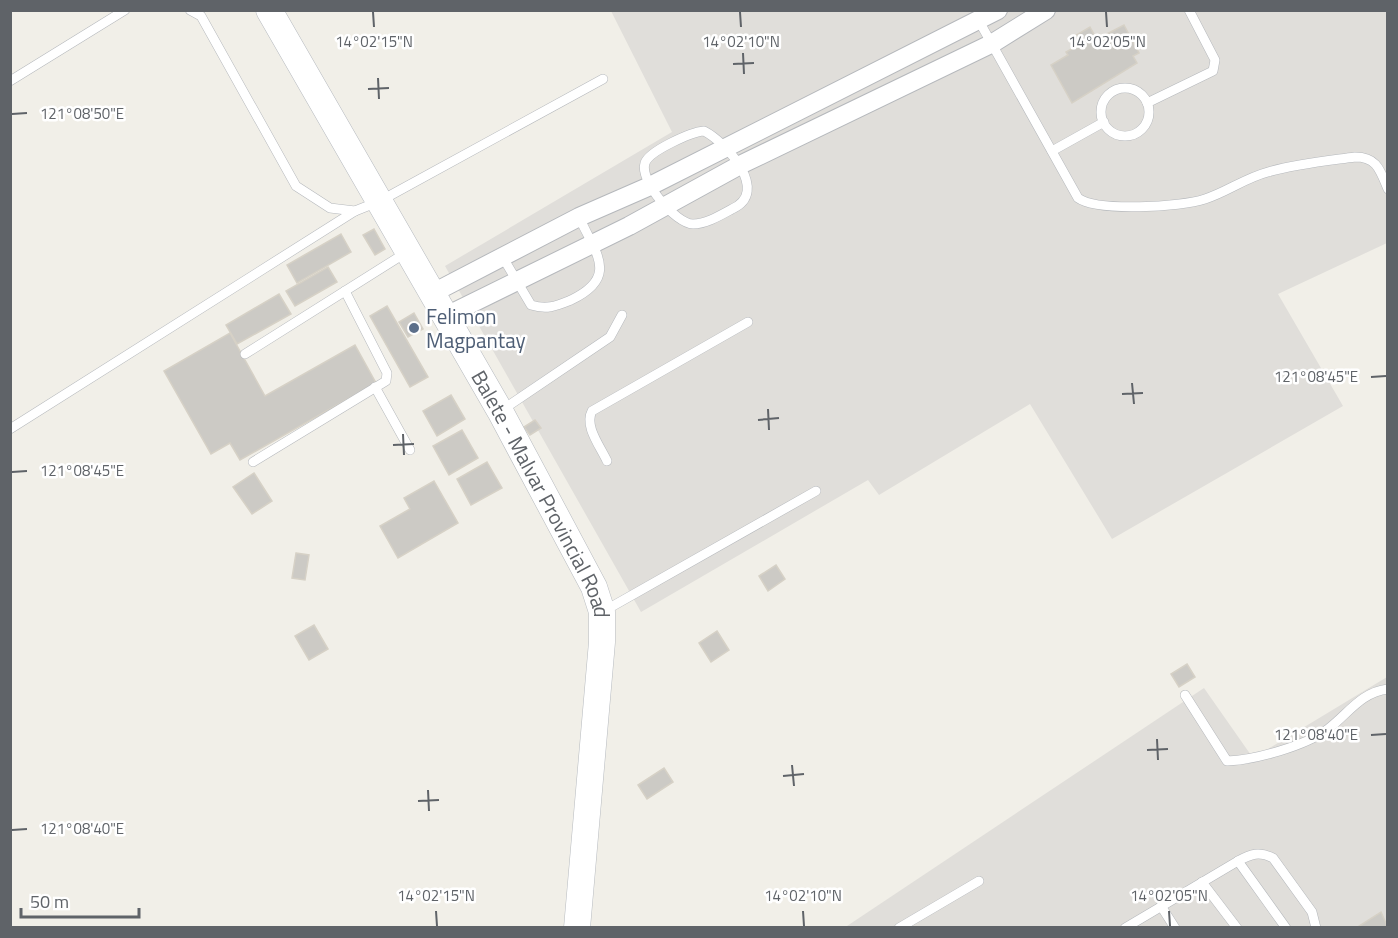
<svg xmlns="http://www.w3.org/2000/svg" width="1398" height="938" font-family="'Titillium Web',sans-serif">
	<style>
		.industrial { fill: #e0deda }
		.building { fill: #cccac5; stroke: #d6d1c6; stroke-width: 1.5 }
		.lines { fill: none; stroke-linecap: round; stroke-linejoin: round }
		.service-casing { stroke: #b5b8bc; stroke-width: 10 }
		.minor-casing { stroke: #b5b8bc; stroke-width: 20 }
		.secondary-casing { stroke: #b6babf; stroke-width: 27 }
		.service { stroke: #fff; stroke-width: 9 }
		.minor { stroke: #fff; stroke-width: 18 }
		.secondary { stroke: #fff; stroke-width: 26 }
		.ticks { fill: none; stroke: #5f6368; stroke-width: 2 }
		.service-dot { fill: #5c6f8a; stroke: #fff; stroke-width: 2 }
		.labels { text-anchor: middle; dominant-baseline: central; stroke-width: 5; stroke-linejoin: round; paint-order: stroke }
		.service-label { font-size: 21px; fill: #4e5e75; stroke: #fff; text-anchor: start }
		.street-label { font-size: 21px; fill: #5f6368; stroke: #fff }
		.ticks-label { font-size: 15px; text-anchor: middle; fill: #5f6368; stroke: #fff; stroke-width: 5; stroke-linejoin: round; paint-order: stroke }
	</style>
	<rect width="100%" height="100%" fill="#f1efe8"/>
	<g class="industrial">
		<path d="M 611,11 L 1387,11 L 1387,243 L 1278,294 L 1343,406 L 1112,539 L 1030,404 L 879,495 L 868,480 L 641,612 L 445,266 L 672,132 Z"/>
		<path d="M 1387,677 L 1387,927 L 844,928 L 1204,688 L 1253,758 Z"/>
	</g>
	<g class="building">
		<path d="M 1124,25 L 1139,53 L 1133,56 L 1137,63 L 1072,103 L 1051,65 L 1068,55 L 1066,52 L 1095,36 L 1099,34 L 1101,37 Z"/>
		<path d="M 1090,27 L 1095,36 L 1077,46 L 1073,37 Z"/>
		<path d="M 374,229 L 385,249 L 375,255 L 363,235 Z"/>
		<path d="M 341,234 L 351,252 L 297,283 L 287,265 Z"/>
		<path d="M 328,267 L 337,282 L 295,306 L 286,291 Z"/>
		<path d="M 279,294 L 291,314 L 237,344 L 226,325 Z"/>
		<path d="M 387,306 L 428,377 L 410,387 L 370,316 Z"/>
		<path d="M 414,313 L 423,329 L 408,337 L 399,322 Z"/>
		<path d="M 230,333 L 265,396 L 355,345 L 376,383 L 240,460 L 230,443 L 211,454 L 164,371 Z"/>
		<path d="M 451,395 L 465,419 L 437,436 L 423,411 Z"/>
		<path d="M 535,420 L 541,428 L 530,435 L 524,427 Z"/>
		<path d="M 462,430 L 478,458 L 449,475 L 433,446 Z"/>
		<path d="M 487,462 L 502,488 L 471,505 L 457,479 Z"/>
		<path d="M 254,473 L 272,501 L 252,514 L 233,487 Z"/>
		<path d="M 434,481 L 458,523 L 398,558 L 380,526 L 410,509 L 404,498 Z"/>
		<path d="M 296,553 L 309,555 L 305,580 L 292,578 Z"/>
		<path d="M 776,565 L 785,579 L 768,591 L 759,576 Z"/>
		<path d="M 314,625 L 328,649 L 309,660 L 295,636 Z"/>
		<path d="M 717,631 L 729,650 L 711,662 L 699,643 Z"/>
		<path d="M 1187,664 L 1195,677 L 1179,687 L 1171,674 Z"/>
		<path d="M 664,768 L 673,782 L 647,799 L 638,785 Z"/>
		<path d="M 1381,912 L 1388,928 L 1356,928 Z"/>
	</g>
	<g class="lines">
		<g class="service-casing">
			<g id="service">
				<path d="M 190,10 L 201,16 L 296,186 L 330,208 L 355,211 L 380,201 L 603,79"/>
				<path d="M 979,21 L 1078,198 C 1097,212 1181,207 1205,199 C 1227,192 1245,178 1268,172 C 1296,164 1326,161 1355,157 C 1377,157 1380,170 1388,189"/>
				<path d="M 10,81 L 125,10"/>
				<circle cx="1125" cy="112" r="24"/>
				<path d="M 1147,103 L 1213,71 L 1215,60 L 1189,10"/>
				<path d="M 704,131 C 726,142 771,192 732,209 C 721,215 706,224 693,224 C 676,224 639,181 645,163 C 649,151 691,132 704,131 Z"/>
				<path d="M 1052,151 L 1104,122"/>
				<path d="M 502,256 L 531,305 C 547,310 556,306 571,300 C 619,277 596,254 579,217"/>
				<path d="M 245,354 L 407,252"/>
				<path d="M 375,387 L 410,450"/>
				<path d="M 502,410 L 610,337 L 622,315"/>
				<path d="M 10,429 L 355,211"/>
				<path d="M 607,461 C 600,446 584,426 592,411 L 748,322"/>
				<path d="M 253,462 L 386,381 L 387,373 L 345,291"/>
				<path d="M 604,611 L 816,491"/>
				<path d="M 1185,695 L 1227,761 C 1255,760 1305,746 1328,729 C 1348,714 1361,692 1388,689"/>
				<path d="M 1238,861 L 1286,928"/>
				<path d="M 1202,882 L 1237,928"/>
				<path d="M 1161,906 L 1175,928"/>
				<path d="M 899,928 L 979,881"/>
				<path d="M 1125,928 L 1238,861 C 1251,854 1259,851 1273,858 L 1312,912 L 1316,928"/>
			</g>
		</g>
		<g class="minor-casing">
			<g id="minor">
				<path d="M 431,294 L 579,217 L 650,186 L 998,10"/>
				<path d="M 444,317 L 629,226 L 740,165 L 993,43 L 1046,10"/>
			</g>
		</g>
		<g class="secondary-casing">
			<g id="secondary">
				<path id="s1" d="M 269,10 L 500,411 L 594,587 L 602,612 L 602,642 L 577,928"/>
			</g>
		</g>
		<use href="#service" class="service"/>
		<use href="#minor" class="minor"/>
		<use href="#secondary" class="secondary"/>
	</g>
	<path class="ticks" d="M 373,12 L 374,27M 740,12 L 741,27M 1106,12 L 1107,27M 743,53 L 744,74M 733,64 L 754,63M 378,78 L 379,99M 368,89 L 389,88M 12,114 L 27,113M 1371,377 L 1386,376M 1132,383 L 1134,404M 1122,394 L 1143,393M 768,409 L 769,430M 758,420 L 779,418M 403,434 L 404,455M 393,445 L 414,444M 12,472 L 27,471M 1371,735 L 1386,734M 1157,739 L 1158,760M 1147,750 L 1168,749M 792,765 L 794,786M 783,776 L 804,774M 428,790 L 429,811M 418,801 L 439,800M 12,830 L 27,829M 436,911 L 437,926M 803,911 L 804,926M 1169,911 L 1170,926"/>
	<circle class="service-dot" cx="414" cy="328" r="6"/>
	<g class="labels">
		<g class="service-label">
			<text x="426" y="316">Felimon<tspan x="426" dy="24">Magpantay</tspan></text>
		</g>
		<g class="street-label">
			<text stroke="none"><textPath href="#s1" startOffset="556">Balete - Malvar Provincial Road</textPath></text>
		</g>
	</g>
	<g class="ticks-label">
		<text x="374" y="47">14°02'15"N</text>
		<text x="741" y="47">14°02'10"N</text>
		<text x="1107" y="47">14°02'05"N</text>
		<text x="82" y="119">121°08'50"E</text>
		<text x="1316" y="382">121°08'45"E</text>
		<text x="82" y="476">121°08'45"E</text>
		<text x="1316" y="740">121°08'40"E</text>
		<text x="82" y="834">121°08'40"E</text>
		<text x="436" y="901">14°02'15"N</text>
		<text x="803" y="901">14°02'10"N</text>
		<text x="1169" y="901">14°02'05"N</text>
	</g>
	<rect width="1398" height="938" fill="none" stroke="#5f6368" stroke-width="24"/>
	<path d="M21 908v9h118v-9" fill="none" stroke="#5f6368" stroke-width="3"/>
	<text x="30" y="908" font-size="18" fill="#5f6368" stroke="#ffffff" stroke-width="4.5" paint-order="stroke">50 m</text>
</svg>
